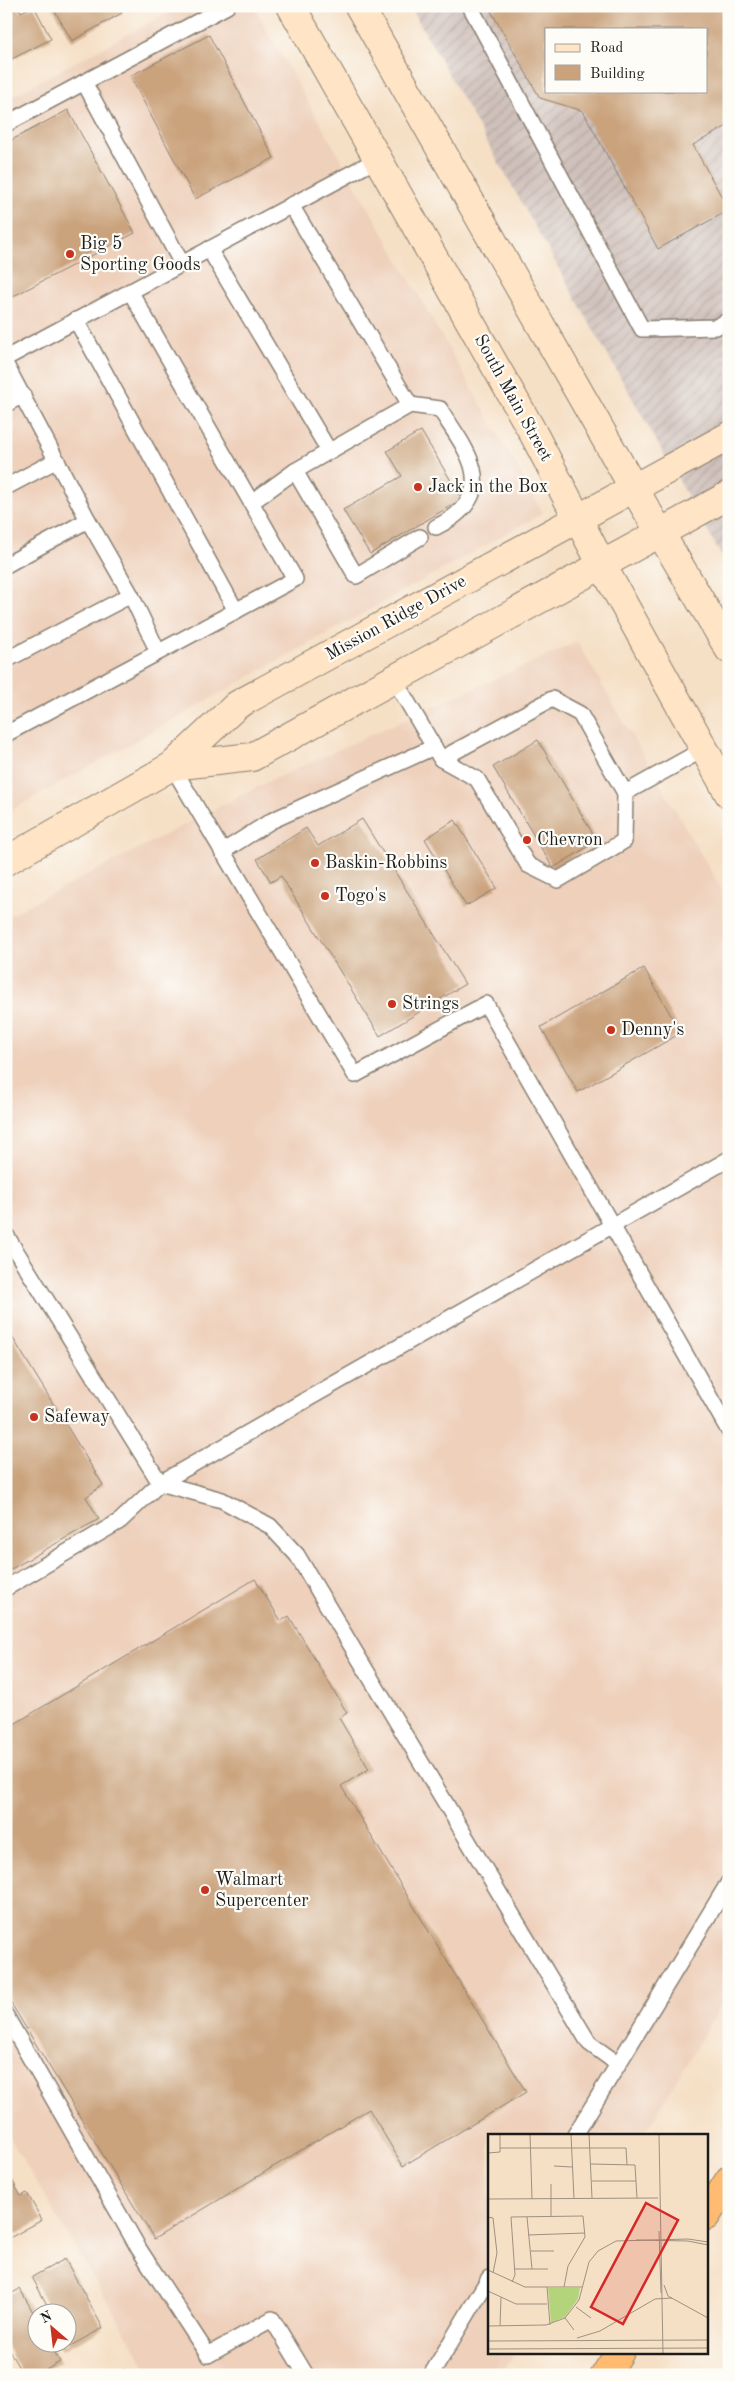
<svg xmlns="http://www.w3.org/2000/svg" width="735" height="2381" font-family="'Old Standard TT',serif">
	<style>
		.built { fill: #eed0bb }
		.industrial { fill: url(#industrial-furrows); fill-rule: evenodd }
		.building { fill: #caa37d; fill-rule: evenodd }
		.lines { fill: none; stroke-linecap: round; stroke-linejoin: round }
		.lane-casing { stroke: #887e70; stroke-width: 18 }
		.secondary-casing { stroke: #887e70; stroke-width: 30 }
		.highway-casing { stroke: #887e70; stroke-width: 30 }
		.lane { stroke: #fff; stroke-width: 15 }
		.secondary { stroke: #ffe4c6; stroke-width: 28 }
		.highway { stroke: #febb71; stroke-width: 28 }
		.poi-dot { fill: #c8321e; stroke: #fdfcf7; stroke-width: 2 }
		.labels { text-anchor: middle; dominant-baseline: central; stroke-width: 4.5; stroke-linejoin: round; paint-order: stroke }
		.poi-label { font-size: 18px; fill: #1c1c1c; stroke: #fdfcf7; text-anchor: start }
		.street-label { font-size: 18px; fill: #1c1c1c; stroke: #fdfcf7 }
		.inset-road { fill: none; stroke: #9e9181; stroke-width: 1 }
		.view { fill: #d62828; fill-opacity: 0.15; stroke: #d62828; stroke-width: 2.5 }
		.inset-edge { fill: none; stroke: #1c1c1c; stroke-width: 2.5 }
	</style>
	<defs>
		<pattern id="industrial-furrows" width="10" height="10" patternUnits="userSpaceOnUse" patternTransform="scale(1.25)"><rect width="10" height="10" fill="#cfc0ba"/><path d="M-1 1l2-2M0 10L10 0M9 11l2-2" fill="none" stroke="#b1a49f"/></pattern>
	</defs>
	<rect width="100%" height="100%" fill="#fdfcf7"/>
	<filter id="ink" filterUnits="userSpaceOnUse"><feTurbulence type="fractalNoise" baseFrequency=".02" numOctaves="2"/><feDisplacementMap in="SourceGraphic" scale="10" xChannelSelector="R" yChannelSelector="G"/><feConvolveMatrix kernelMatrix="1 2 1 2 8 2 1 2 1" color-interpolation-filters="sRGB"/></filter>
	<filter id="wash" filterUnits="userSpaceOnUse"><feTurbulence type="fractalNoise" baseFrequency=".0096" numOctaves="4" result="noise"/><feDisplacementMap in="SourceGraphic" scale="20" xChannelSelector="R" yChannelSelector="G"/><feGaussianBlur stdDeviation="1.12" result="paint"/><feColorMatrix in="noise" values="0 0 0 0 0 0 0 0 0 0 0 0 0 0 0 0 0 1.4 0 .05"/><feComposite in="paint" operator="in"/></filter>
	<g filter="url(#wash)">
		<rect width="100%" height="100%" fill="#f5dfc5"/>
		<g class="built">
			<path d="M 181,6 L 253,6 L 543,513 L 6,813 L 6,99 Z"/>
			<path d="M 577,642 L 729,902 L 729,1992 L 644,2135 L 489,2135 L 489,2352 L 515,2352 L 501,2375 L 151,2375 L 6,2131 L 6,917 L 269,781 Z"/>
		</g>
		<path class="industrial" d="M 410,6 L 729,6 L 729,569 ZM 546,29 L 706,29 L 706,91 L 546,91 Z"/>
		<g id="blocks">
			<g class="building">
				<path d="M 6,6 L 18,6 L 21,12 L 34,6 L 51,39 L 6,62 Z"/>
				<path d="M 52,6 L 118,6 L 122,13 L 72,41 Z"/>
				<path d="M 500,6 L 729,6 L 729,125 L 693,145 L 729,210 L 658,249 L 583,111 L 540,98 L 491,11 ZM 546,29 L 706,29 L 706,91 L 546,91 Z"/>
				<path d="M 209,35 L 274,158 L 195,199 L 130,76 Z"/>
				<path d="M 68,110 L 135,233 L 6,300 L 6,143 Z"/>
				<path d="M 421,431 L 462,499 L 370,554 L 343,510 L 402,476 L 387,451 Z"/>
				<path d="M 538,740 L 597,841 L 553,868 L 493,767 Z"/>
				<path d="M 362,819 L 465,984 L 380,1036 L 281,876 L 271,882 L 257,859 L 306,828 L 318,846 Z"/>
				<path d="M 455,820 L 497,888 L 466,906 L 425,839 Z"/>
				<path d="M 644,968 L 681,1033 L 578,1092 L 541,1027 Z"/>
				<path d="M 6,1327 L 103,1485 L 86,1497 L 99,1519 L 6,1572 Z"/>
				<path d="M 255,1579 L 281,1621 L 289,1616 L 347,1713 L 339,1718 L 369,1769 L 341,1786 L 526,2092 L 403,2166 L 369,2109 L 154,2239 L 6,1995 L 6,1729 Z"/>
				<path d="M 6,2170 L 21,2196 L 27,2193 L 42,2220 L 6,2240 Z"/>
				<path d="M 65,2259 L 103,2328 L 63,2350 L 60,2344 L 68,2344 L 68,2314 L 52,2314 L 32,2277 Z"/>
				<path d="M 20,2289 L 38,2321 L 38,2344 L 50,2344 L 60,2362 L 37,2375 L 23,2375 L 6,2345 L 6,2296 Z"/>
				<path d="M 124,2369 L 128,2375 L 114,2375 Z"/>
			</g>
		</g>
	</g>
	<g filter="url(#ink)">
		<use href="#blocks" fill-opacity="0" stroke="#887e70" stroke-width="1"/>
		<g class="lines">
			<g class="lane-casing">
				<g id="lane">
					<path d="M 470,6 L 642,329 L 716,327 L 729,320"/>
					<path d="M 84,82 L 182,264"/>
					<path d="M 6,124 L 227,6"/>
					<path d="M 209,249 L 329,451"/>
					<path d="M 76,320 L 236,611"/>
					<path d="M 6,358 L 378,159"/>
					<path d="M 6,365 L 88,520 L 131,595 L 158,652"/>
					<path d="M 6,404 L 23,395"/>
					<path d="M 410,405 L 440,409 C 459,441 495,479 459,512 C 453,518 444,523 436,527"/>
					<path d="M 295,471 L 356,576 L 420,537"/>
					<path d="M 6,487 L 57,460"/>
					<path d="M 252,502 L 295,471 L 410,405 L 291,205"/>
					<path d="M 6,565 L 88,520"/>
					<path d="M 6,660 L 131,595"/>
					<path d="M 394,679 L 441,759 L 477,779 L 528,865 L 558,880 L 624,841 L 625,793 L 704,749"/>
					<path d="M 6,734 L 295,579 L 130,291"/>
					<path d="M 441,759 L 552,699 L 580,714 L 625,793"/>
					<path d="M 172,766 L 355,1075 L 486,1004 L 729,1431"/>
					<path d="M 222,852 L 271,821 L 434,747"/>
					<path d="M 6,1235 L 160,1483 L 729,1159"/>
					<path d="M 6,1588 L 120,1521 L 160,1483 L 222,1500 L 270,1526 L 297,1555 L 589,2043 L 618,2064"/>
					<path d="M 6,2016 L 139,2249 L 208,2355 L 272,2319 L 306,2375"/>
					<path d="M 575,2135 L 729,1882"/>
					<path d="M 431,2375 L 489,2278"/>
				</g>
			</g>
			<g class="secondary-casing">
				<g id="secondary">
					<path d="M 291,6 L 531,429 L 602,565 L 729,794"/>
					<path d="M 359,6 L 633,487 L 729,649"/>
					<path d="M 172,766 L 252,757 L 729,495"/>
					<path d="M 6,861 L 172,766 L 237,705 L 729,436"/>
				</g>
			</g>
			<g class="highway-casing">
				<g id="highway">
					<path d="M 706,2216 L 729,2180"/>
					<path d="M 605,2375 L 620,2352"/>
				</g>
			</g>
			<use href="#lane" class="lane"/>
			<use href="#secondary" class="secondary"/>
			<use href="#highway" class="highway"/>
		</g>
	</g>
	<g class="poi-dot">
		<circle cx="70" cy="254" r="5"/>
		<circle cx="418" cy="487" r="5"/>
		<circle cx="527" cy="840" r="5"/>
		<circle cx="315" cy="863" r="5"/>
		<circle cx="325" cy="896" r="5"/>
		<circle cx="392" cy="1004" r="5"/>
		<circle cx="611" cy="1030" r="5"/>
		<circle cx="34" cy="1417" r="5"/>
		<circle cx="205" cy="1890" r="5"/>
	</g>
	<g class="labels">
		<g class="poi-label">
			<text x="80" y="244">Big 5<tspan x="80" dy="21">Sporting Goods</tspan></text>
			<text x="428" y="487">Jack in the Box</text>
			<text x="537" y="840">Chevron</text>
			<text x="325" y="863">Baskin-Robbins</text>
			<text x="335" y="896">Togo's</text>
			<text x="402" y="1004">Strings</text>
			<text x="621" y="1030">Denny's</text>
			<text x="44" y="1417">Safeway</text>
			<text x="215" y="1880">Walmart<tspan x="215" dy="21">Supercenter</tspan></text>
		</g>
		<g class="street-label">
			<text transform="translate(513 398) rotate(61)">South Main Street</text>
			<text transform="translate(396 618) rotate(-29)">Mission Ridge Drive</text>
		</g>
	</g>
	<g transform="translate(488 2134)">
		<rect width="220" height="220" fill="#f5dfc5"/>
		<path d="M 60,154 L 92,154 L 90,165 L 77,183 L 63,189 Z" fill="#b4d47c"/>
		<path class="inset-road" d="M 42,0 L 44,65M 83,0 L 86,65M 101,0 L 104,64M 171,0 L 175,220M 12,14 L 138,14 L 139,31M 0,19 L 12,18 L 12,0M 103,30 L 147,31 L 149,64M 66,32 L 84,33M 104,47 L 148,47M 0,65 L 170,64M 63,82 L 63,50M 0,83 L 5,84 L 9,119 L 5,139M 39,83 L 44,135M 171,97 L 173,159M 40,101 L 97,99M 148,106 L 200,107 L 220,111M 43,117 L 66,117M 220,121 L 220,148M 27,135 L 60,135M 0,136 L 37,153 L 94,153M 24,148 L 27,141 L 23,83 L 95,82 L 97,103 L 80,132 L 76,153M 176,151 L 180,162 L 220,184M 59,153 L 62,191M 0,157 L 28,170 L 59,170M 88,173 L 103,184M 77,184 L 86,196M 0,192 L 58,191 L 77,184 L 91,166 L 101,128 L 110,117 L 128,107 L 200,105 L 220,108M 12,192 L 13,163M 89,204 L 112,197 L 167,165 L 184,164M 0,207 L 220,206M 0,215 L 220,214"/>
		<path class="view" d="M 158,69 L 190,86 L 135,190 L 103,173 Z"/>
		<rect width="220" height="220" class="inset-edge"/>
	</g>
	<rect width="735" height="2381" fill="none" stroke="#fdfcf7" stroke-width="25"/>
	<rect x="545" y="28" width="162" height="65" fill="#fdfcf7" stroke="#a3a29f"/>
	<rect x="555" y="44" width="25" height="8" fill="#ffe4c6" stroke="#a3a29f"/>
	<text x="590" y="52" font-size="15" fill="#1c1c1c">Road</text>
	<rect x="555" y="65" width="25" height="15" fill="#caa37d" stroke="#a3a29f"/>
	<text x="590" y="78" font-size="15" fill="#1c1c1c">Building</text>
	<g transform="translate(52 2328) rotate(332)"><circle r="24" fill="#fdfcf7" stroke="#a3a29f"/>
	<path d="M0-4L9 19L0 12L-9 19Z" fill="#c8321e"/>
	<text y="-8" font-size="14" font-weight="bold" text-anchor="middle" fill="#1c1c1c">N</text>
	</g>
</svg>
